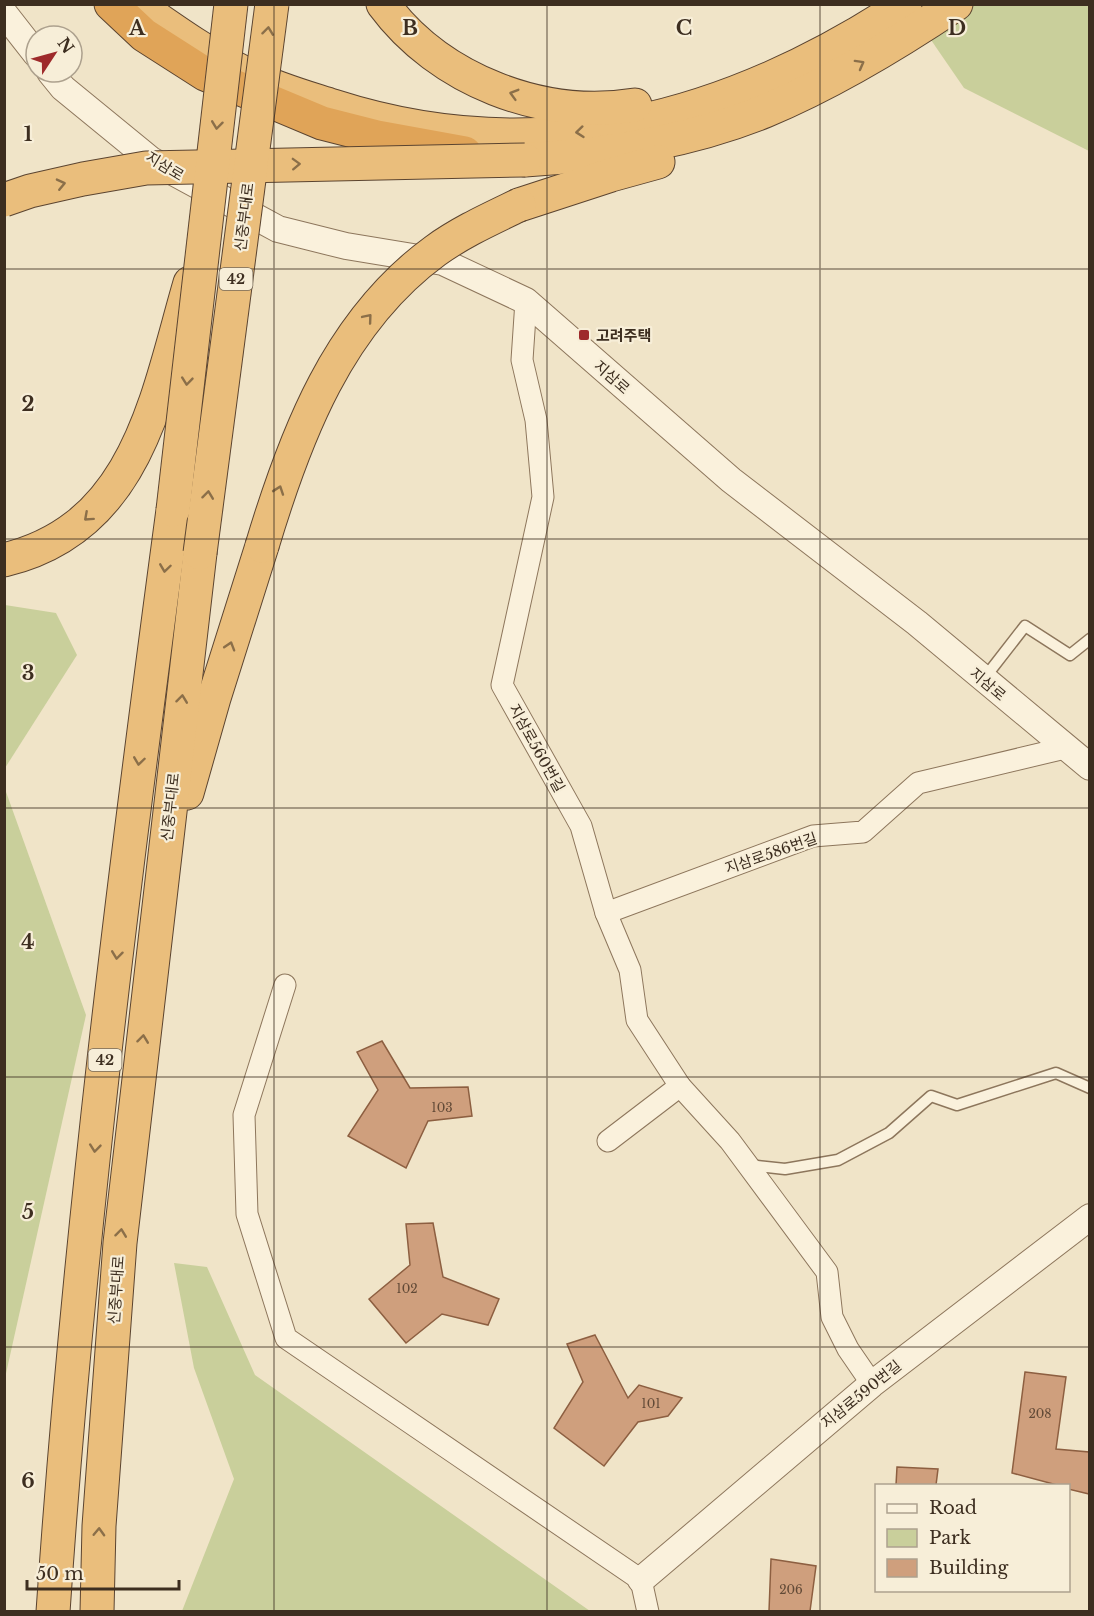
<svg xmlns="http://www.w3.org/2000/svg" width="1094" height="1616" font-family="'Libre Baskerville','Noto Sans KR',serif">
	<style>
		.green { fill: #c9cf9b }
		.building { fill: #cf9f7d; stroke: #8d5f41; stroke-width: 1.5 }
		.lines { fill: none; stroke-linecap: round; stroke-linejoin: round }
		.service-casing { stroke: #8d765c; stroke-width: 13 }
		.minor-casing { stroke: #8d765c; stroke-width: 23 }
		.tertiary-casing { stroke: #8d765c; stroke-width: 28 }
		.trunk-casing { stroke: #5b4430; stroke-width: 35 }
		.motorway-casing { stroke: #5b4430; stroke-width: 35 }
		.service { stroke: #faf1dc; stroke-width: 10 }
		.minor { stroke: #faf1dc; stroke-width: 21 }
		.tertiary { stroke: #faf1dc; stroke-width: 26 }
		.trunk { stroke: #eabe7c; stroke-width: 33 }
		.motorway { stroke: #e0a458; stroke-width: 33 }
		.trunk-bridge-casing { stroke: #5b4430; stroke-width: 35; stroke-linecap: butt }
		.trunk-bridge { stroke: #eabe7c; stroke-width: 33 }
		.oneway { stroke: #8b6f49 }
		.grid { fill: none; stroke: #3d2e20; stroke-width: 1.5; stroke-opacity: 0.55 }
		.poi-dot { fill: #9e2a2b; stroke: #f7eed8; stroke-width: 2 }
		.labels { text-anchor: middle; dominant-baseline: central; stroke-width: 4.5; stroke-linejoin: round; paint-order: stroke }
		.number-label { font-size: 12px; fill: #624a37 }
		.shield { fill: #f7eed8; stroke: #756857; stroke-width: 1.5 }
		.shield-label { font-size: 14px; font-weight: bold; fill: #3d2e20 }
		.street-label { font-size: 15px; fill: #3d2e20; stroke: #f7eed8 }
		.poi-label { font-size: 15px; font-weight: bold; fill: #3d2e20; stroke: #f7eed8; text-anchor: start }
		.grid-label { font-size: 20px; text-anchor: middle; font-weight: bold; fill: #3d2e20; stroke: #f7eed8; stroke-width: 4.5; stroke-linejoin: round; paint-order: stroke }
	</style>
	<rect width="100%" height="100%" fill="#f0e4c8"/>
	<g class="green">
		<path d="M 907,5 L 1089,5 L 1089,151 L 964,88 Z"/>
		<path d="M 5,605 L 56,613 L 77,655 L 5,768 Z"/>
		<path d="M 5,789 L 86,1015 L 5,1378 Z"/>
		<path d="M 174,1263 L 207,1267 L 255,1375 L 590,1611 L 182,1611 L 234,1479 L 194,1368 Z"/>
	</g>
	<g class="building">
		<path d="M 382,1041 L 410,1088 L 468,1087 L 472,1116 L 428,1121 L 406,1168 L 348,1136 L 378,1090 L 357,1052 Z"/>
		<path d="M 433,1223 L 443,1277 L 499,1299 L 488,1325 L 442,1314 L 406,1343 L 369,1299 L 410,1265 L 406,1224 Z"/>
		<path d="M 595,1335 L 628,1398 L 639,1385 L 682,1398 L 668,1416 L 638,1422 L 604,1466 L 554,1428 L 583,1382 L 567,1344 Z"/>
		<path d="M 1025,1372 L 1066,1377 L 1056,1449 L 1089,1452 L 1089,1494 L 1068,1489 L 1068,1485 L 1057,1485 L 1012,1473 Z"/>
		<path d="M 897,1467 L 938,1469 L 936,1485 L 896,1485 Z"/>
		<path d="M 771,1559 L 816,1566 L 810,1611 L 769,1611 Z"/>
	</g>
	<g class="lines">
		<g class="service-casing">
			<g id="service">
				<path d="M 983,680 L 1025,626 L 1070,655 L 1090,639"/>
				<path d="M 749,1165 L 785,1169 L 838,1160 L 889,1133 L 931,1096 L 957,1105 L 1056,1073 L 1090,1088"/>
			</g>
		</g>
		<g class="minor-casing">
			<g id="minor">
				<path d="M 526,301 L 522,360 L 536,420 L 543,497 L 502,685 L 581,826 L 606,913 L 630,970 L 637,1020 L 680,1086 L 608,1141"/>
				<path d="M 606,913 L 813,836 L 863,832 L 918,783 L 1065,748"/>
				<path d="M 285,985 L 244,1115 L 247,1214 L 286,1338 L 641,1580 L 648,1612"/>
				<path d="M 680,1086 L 730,1141 L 827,1272 L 832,1317 L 848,1349 L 872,1384"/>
			</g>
		</g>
		<g class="tertiary-casing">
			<g id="tertiary">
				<path d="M 4,13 L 36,54"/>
				<path d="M 50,72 L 63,88 L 151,160 L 278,229 L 346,246 L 443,262 L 526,301 L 731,480 L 917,623 L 1090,767"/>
				<path d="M 641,1580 L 872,1384 L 1090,1217"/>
			</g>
		</g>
		<g class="trunk-casing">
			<g id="trunk">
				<path d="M 136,4 C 173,30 211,57 252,77 C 277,89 305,97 333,106 C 538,172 729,120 905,4"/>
				<path d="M 383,4 C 439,80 542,120 635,105"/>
				<path d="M 525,160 C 605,155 689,142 765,111 C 832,83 895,45 956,4"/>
				<path d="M 519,205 L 611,175 L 658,162"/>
				<path d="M 4,560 C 138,528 157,396 190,283"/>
				<path d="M 187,793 L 214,698 L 262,546"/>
				<path d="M 53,1612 C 78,1243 124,876 173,510"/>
				<path d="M 97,1612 L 99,1526 L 120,1243 L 200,553"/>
			</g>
		</g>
		<g class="motorway-casing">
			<path id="motorway" d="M 111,4 L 144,35 L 205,74 L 322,123 L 377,137 L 465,153"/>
		</g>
		<use href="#service" class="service"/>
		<use href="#minor" class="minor"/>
		<use href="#tertiary" class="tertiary"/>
		<use href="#trunk" class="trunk"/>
		<use href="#motorway" class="motorway"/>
		<g class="trunk-bridge-casing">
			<g id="trunk-bridge">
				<path d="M 4,200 L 30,191 L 83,179 L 146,168 L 525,160"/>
				<path d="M 173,510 L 231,4"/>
				<path d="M 262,546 C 295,436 338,322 435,251 C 461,232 490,219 519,205"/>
				<path d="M 200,553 L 272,4"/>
			</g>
		</g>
		<use href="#trunk-bridge" class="trunk-bridge"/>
	</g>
	<defs><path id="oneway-chevron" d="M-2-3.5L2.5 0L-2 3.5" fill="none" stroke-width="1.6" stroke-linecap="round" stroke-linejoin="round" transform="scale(1.5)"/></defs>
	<g class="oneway">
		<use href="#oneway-chevron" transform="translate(268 31) rotate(-83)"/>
		<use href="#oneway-chevron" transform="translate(860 64) rotate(-29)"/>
		<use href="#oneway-chevron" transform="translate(514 94) rotate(-164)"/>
		<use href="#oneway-chevron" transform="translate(217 125) rotate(97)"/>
		<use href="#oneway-chevron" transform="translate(580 132) rotate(174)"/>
		<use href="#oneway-chevron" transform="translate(296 164) rotate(-2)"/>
		<use href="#oneway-chevron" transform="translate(61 184) rotate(-13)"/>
		<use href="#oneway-chevron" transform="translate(368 318) rotate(-50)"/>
		<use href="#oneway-chevron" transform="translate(187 381) rotate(96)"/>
		<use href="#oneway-chevron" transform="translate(279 490) rotate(-71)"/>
		<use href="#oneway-chevron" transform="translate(208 495) rotate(-83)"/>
		<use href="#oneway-chevron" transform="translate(88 517) rotate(138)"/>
		<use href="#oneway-chevron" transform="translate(165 568) rotate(98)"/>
		<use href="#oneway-chevron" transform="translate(230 646) rotate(-73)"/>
		<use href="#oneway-chevron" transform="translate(182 699) rotate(-83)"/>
		<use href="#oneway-chevron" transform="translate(139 761) rotate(98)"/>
		<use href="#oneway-chevron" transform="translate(117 955) rotate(97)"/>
		<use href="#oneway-chevron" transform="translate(143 1039) rotate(-83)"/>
		<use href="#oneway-chevron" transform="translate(95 1148) rotate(96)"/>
		<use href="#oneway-chevron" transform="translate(121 1233) rotate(-83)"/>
		<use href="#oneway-chevron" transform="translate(99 1532) rotate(-88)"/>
	</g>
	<path class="grid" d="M 274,4 L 274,1612M 547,4 L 547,1612M 820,4 L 820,1612M 4,269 L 1090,269M 4,539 L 1090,539M 4,808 L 1090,808M 4,1077 L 1090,1077M 4,1347 L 1090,1347"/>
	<rect class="poi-dot" x="578" y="329" width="12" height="12" rx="3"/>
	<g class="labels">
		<g class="number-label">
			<text x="442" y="1107">103</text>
			<text x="407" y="1288">102</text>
			<text x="651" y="1403">101</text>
			<text x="1040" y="1413">208</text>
			<text x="791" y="1589">206</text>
		</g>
		<g class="shield">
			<rect x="219.5" y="268" width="33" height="22" rx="4.5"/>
			<rect x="88.5" y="1049" width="33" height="22" rx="4.5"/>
		</g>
		<g class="shield-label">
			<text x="236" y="279">42</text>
			<text x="105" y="1060">42</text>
		</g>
		<g class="street-label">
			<text transform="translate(165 166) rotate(31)">지삼로</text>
			<text transform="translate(244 217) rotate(-83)">신중부대로</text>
			<text transform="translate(612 377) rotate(41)">지삼로</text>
			<text transform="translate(988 684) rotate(40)">지삼로</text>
			<text transform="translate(537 748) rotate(61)">지삼로560번길</text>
			<text transform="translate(170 807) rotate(-84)">신중부대로</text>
			<text transform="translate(771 853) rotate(-19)">지삼로586번길</text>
			<text transform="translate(116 1290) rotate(-86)">신중부대로</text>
			<text transform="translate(861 1394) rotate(-39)">지삼로590번길</text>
		</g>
		<g class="poi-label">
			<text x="596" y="335">고려주택</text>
		</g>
	</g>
	<g class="grid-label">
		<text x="137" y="35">A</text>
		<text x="410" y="35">B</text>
		<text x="684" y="35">C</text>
		<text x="957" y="35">D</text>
		<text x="28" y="141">1</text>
		<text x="28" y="411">2</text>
		<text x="28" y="680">3</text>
		<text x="28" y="949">4</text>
		<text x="28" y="1219">5</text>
		<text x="28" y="1488">6</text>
	</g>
	<rect width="1094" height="1616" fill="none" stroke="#3d2e20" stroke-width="12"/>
	<rect x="875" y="1484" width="195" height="108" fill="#f7eed8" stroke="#ada18e" stroke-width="1.5"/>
	<rect x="887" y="1504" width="30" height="9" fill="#faf1dc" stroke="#ada18e" stroke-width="1.5"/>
	<text x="929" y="1514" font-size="18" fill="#3d2e20">Road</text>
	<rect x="887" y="1529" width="30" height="18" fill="#c9cf9b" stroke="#ada18e" stroke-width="1.5"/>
	<text x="929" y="1544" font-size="18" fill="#3d2e20">Park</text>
	<rect x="887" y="1559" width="30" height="18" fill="#cf9f7d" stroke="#ada18e" stroke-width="1.5"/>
	<text x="929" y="1574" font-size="18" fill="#3d2e20">Building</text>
	<g transform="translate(54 54) rotate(54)"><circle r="28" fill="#f7eed8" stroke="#ada18e" stroke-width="1.5"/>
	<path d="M0-4.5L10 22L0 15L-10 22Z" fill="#9e2a2b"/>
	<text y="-9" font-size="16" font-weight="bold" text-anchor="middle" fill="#3d2e20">N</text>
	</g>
	<path d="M27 1580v9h152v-9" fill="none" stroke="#3d2e20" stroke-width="3"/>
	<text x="36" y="1580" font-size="18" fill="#3d2e20" stroke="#f7eed8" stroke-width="4.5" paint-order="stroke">50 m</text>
</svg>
